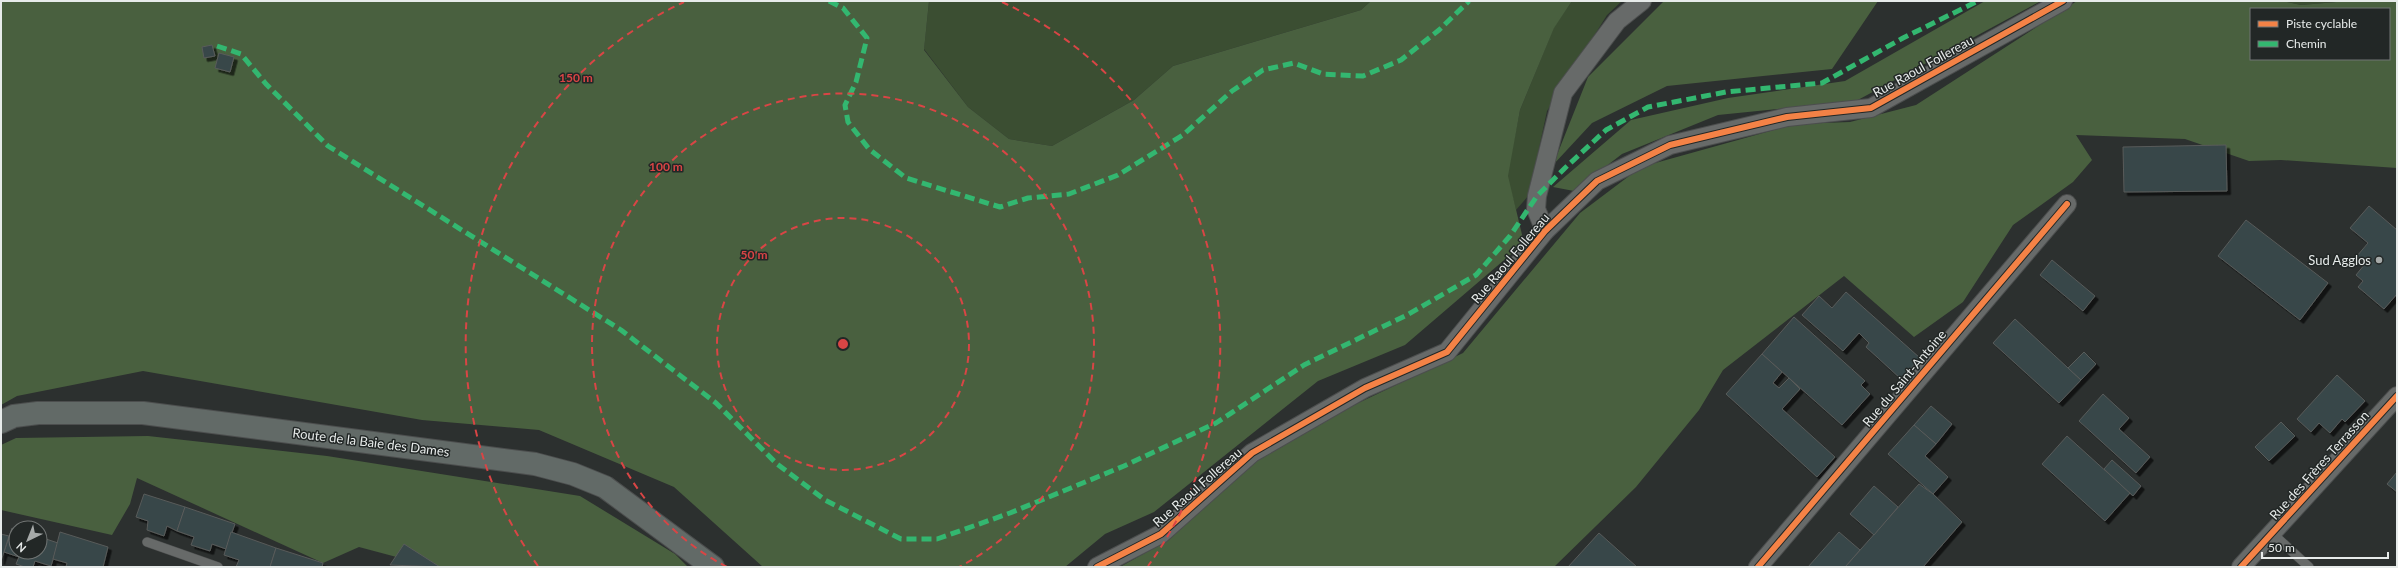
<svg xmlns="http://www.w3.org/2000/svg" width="2398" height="568" font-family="Lato,sans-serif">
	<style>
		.green { fill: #3b4e32 }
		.forest { fill: #49603f; fill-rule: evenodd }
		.building { fill: #384648; stroke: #585b5a; filter: url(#shadow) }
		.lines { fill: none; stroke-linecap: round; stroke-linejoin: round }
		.lane-casing { stroke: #4c4e4e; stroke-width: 10 }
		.street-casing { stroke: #4c4e4e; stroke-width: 20 }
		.secondary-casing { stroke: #4c4e4e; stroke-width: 24 }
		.lane { stroke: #676a69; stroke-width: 9 }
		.street { stroke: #676a69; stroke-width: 18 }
		.secondary { stroke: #626a67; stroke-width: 22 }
		.quiet { stroke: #33b770; stroke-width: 5; stroke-dasharray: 10 5; stroke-linecap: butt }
		.cycleway-casing { stroke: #222726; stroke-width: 8 }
		.cycleway { stroke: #f48246; stroke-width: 6 }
		.ring { fill: none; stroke: #d94545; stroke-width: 2; stroke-dasharray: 7 5 }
		.poi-dot { fill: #a6aaa9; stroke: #222726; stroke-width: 1.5 }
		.labels { text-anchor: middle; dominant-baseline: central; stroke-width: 3; stroke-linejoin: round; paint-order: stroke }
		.street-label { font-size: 13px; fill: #e7ebea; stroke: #222726 }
		.poi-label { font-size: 13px; fill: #e7ebea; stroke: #222726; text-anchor: end }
		.centre { fill: #d94545; stroke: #222726; stroke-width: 2 }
		.ring-label { font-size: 12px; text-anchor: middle; font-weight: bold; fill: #d94545; stroke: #222726; stroke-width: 3; stroke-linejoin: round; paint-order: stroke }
	</style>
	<defs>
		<filter id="shadow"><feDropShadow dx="3.5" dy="3.5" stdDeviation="0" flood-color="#0009"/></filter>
	</defs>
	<rect width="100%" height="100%" fill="#2c302f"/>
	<g class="green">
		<path d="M 929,1 L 1371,1 L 1361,10 L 1173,66 L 1134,100 L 1052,146 L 1009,139 L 968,107 L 924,49 Z"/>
		<path d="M 1572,1 L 1622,1 L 1607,15 L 1547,111 L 1529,195 L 1516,210 L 1507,176 L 1520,110 L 1554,27 Z"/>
		<path d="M 2282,1 L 2348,1 L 2301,5 Z"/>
	</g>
	<g class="forest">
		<path d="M 1,1 L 929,1 L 924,50 L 968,107 L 1009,139 L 1052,146 L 1134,100 L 1173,66 L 1361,10 L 1371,1 L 1572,1 L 1554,28 L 1520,110 L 1508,176 L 1524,243 L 1405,345 L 1318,381 L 1154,512 L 1105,534 L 1065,567 L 763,567 L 674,487 L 539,430 L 422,420 L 143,371 L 17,396 L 1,405 Z"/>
		<path d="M 1664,1 L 1878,1 L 1832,69 L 1667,86 L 1592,123 L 1553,165 L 1588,77 Z"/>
		<path d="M 1985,1 L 2041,1 L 1856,101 L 1718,115 L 1622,154 L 1574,191 L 1553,187 L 1631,120 L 1728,98 L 1845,81 Z"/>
		<path d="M 2077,1 L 2282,1 L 2301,5 L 2348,1 L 2397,1 L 2397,168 L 2281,160 L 2249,161 L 2185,139 L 2076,135 L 2092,160 L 2073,182 L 2013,225 L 1963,302 L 1914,337 L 1844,276 L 1723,370 L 1699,410 L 1636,487 L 1554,567 L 1120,567 L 1170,539 L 1274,440 L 1350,407 L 1463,353 L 1580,213 L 1641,167 L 1795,124 L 1850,122 L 1916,105 ZM 2251,9 L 2389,9 L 2389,59 L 2251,59 Z"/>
		<path d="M 148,436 L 327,456 L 580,496 L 675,554 L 688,567 L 434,567 L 359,547 L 323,563 L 137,478 L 130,504 L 112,535 L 1,510 L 1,445 L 16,438 Z"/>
	</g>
	<g class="building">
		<path d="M 212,45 L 215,56 L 204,58 L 202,47 Z"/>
		<path d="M 219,53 L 234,57 L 230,72 L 215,68 Z"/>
		<path d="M 2226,145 L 2227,191 L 2124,192 L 2123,147 Z"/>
		<path d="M 2369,206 L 2397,230 L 2397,294 L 2384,309 L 2358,287 L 2363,281 L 2356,275 L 2365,264 L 2357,256 L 2368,243 L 2350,228 Z"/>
		<path d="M 2246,220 L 2328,283 L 2300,320 L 2218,256 Z"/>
		<path d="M 2052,260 L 2095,296 L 2083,311 L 2040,275 Z"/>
		<path d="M 1846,292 L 1920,358 L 1901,379 L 1866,347 L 1869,343 L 1859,333 L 1843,351 L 1802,315 L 1819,296 L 1832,308 Z"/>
		<path d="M 1794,317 L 1865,381 L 1861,385 L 1870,394 L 1842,425 L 1762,354 Z"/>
		<path d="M 2015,319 L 2081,380 L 2059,403 L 1993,343 Z"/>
		<path d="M 2084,352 L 2096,364 L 2081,380 L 2068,368 Z"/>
		<path d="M 1762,354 L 1782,372 L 1773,383 L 1779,388 L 1789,378 L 1800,389 L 1782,409 L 1835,457 L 1817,477 L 1726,394 Z"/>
		<path d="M 2337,375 L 2365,401 L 2345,422 L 2342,419 L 2330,433 L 2319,423 L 2311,432 L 2297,419 Z"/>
		<path d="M 2103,394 L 2129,418 L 2119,429 L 2150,457 L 2136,473 L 2079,421 Z"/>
		<path d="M 1931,406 L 1952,424 L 1936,444 L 1914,425 Z"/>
		<path d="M 2281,422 L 2295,436 L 2269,461 L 2255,447 Z"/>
		<path d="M 1914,425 L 1936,444 L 1925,456 L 1948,477 L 1933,494 L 1888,454 Z"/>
		<path d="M 2067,436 L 2130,493 L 2105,521 L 2042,464 Z"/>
		<path d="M 2112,460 L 2141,486 L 2133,496 L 2104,469 Z"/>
		<path d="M 2397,472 L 2397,492 L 2387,484 Z"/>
		<path d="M 1919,484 L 1933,494 L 1962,522 L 1923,567 L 1845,567 Z"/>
		<path d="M 1874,486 L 1898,507 L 1874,535 L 1850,514 Z"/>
		<path d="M 144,494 L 185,507 L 177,531 L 167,526 L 164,536 L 147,530 L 148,521 L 136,517 Z"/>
		<path d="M 185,507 L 235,524 L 226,549 L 212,544 L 210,551 L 191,545 L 194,537 L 177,531 Z"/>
		<path d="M 12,528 L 16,530 L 16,552 L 40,552 L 40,537 L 58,543 L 51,566 L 35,561 L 33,567 L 25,567 L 16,564 L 19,557 L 4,552 Z"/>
		<path d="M 60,532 L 108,547 L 103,567 L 66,567 L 67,563 L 53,559 Z"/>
		<path d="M 231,532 L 276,548 L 270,567 L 236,567 L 239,560 L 224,555 Z"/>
		<path d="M 1839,532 L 1860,550 L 1845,567 L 1808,567 Z"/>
		<path d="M 1599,533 L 1637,567 L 1568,567 Z"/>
		<path d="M 1,534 L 9,536 L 1,561 Z"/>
		<path d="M 404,544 L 440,567 L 390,565 Z"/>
		<path d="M 276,548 L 323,563 L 322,567 L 270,567 Z"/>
	</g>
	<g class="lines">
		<g class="lane-casing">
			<g id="lane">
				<path d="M 2272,533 L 2309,567"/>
				<path d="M 147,542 L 218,567"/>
			</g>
		</g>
		<g class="street-casing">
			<g id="street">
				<path d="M 1545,231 L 1536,209 L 1537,196 L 1563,93 L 1617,21 L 1642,1"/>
				<path d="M 1097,567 L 1161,534 L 1252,453 L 1365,388 L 1447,352 L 1545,231 L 1597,181 L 1670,145 L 1787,117 L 1871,108 L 2063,1"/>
				<path d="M 1758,567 L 2067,204"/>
				<path d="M 2241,567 L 2397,396"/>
			</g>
		</g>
		<g class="secondary-casing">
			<path id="secondary" d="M 1,422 L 14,416 L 38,413 L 143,413 L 535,464 L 573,474 L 605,487 L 713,567"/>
		</g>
		<use href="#lane" class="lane"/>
		<use href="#street" class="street"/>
		<use href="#secondary" class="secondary"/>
		<g class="quiet">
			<path d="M 829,1 L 843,8 L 867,38 L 856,82 L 845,105 L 848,122 L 869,149 L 906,178 L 1000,207 L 1028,198 L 1069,194 L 1118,175 L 1183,135 L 1232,91 L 1263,70 L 1294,63 L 1323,74 L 1363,76 L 1401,60 L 1439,30 L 1469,1"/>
			<path d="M 217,46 L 241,54 L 266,84 L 328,146 L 621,330 L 716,403 L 777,464 L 825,500 L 901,539 L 937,539 L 1010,513 L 1124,466 L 1216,423 L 1304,365 L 1407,315 L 1476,275 L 1510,236 L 1537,196 L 1565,168 L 1606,130 L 1648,107 L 1726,92 L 1822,83 L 1903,38 L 1978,1"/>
		</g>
		<g class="cycleway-casing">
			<g id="cycleway">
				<path d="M 1097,567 L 1161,534 L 1252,453 L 1365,388 L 1447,352 L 1545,231 L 1597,181 L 1670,145 L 1787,117 L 1871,108 L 2063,1"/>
				<path d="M 1758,567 L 2067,204"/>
				<path d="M 2241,567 L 2397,396"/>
			</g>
		</g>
		<use href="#cycleway" class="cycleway"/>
	</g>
	<g class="ring">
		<circle cx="843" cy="344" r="126"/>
		<path d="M727 567A251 251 0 1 1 959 567"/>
		<path d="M538 566A377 377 0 0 1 684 2M1002 2A377 377 0 0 1 1148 566"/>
	</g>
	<circle class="poi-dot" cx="2379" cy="260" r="4"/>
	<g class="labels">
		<g class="street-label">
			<text transform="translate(1923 66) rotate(-29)">Rue Raoul Follereau</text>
			<text transform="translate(1510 258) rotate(-50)">Rue Raoul Follereau</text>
			<text transform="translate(1904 378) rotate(-50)">Rue du Saint-Antoine</text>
			<text transform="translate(371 442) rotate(7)">Route de la Baie des Dames</text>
			<text transform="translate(2319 465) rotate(-48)">Rue des Frères Terrasson</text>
			<text transform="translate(1197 487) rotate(-41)">Rue Raoul Follereau</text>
		</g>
		<g class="poi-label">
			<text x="2371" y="260">Sud Agglos</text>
		</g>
	</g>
	<circle cx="843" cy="344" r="6" class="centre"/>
	<g class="ring-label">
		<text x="576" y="82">150 m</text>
		<text x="666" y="171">100 m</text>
		<text x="754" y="259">50 m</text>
	</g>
	<rect width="2398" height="568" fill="none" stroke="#e7ebea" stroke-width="4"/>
	<rect x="2250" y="8" width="140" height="52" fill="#222726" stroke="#717574"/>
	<rect x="2258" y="21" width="20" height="6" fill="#f48246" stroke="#717574"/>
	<text x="2286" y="28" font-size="12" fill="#e7ebea">Piste cyclable</text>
	<rect x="2258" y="41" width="20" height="6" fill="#33b770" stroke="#717574"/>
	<text x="2286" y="48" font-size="12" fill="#e7ebea">Chemin</text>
	<g transform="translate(28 540) rotate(223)"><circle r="19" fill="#222726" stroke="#717574"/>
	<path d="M0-3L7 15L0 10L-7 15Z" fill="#a6aaa9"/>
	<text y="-6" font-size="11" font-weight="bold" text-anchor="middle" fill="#e7ebea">N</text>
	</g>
	<path d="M2262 552v6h126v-6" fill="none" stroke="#e7ebea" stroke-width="2"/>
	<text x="2268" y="552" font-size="12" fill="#e7ebea" stroke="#222726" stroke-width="3" paint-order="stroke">50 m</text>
</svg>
